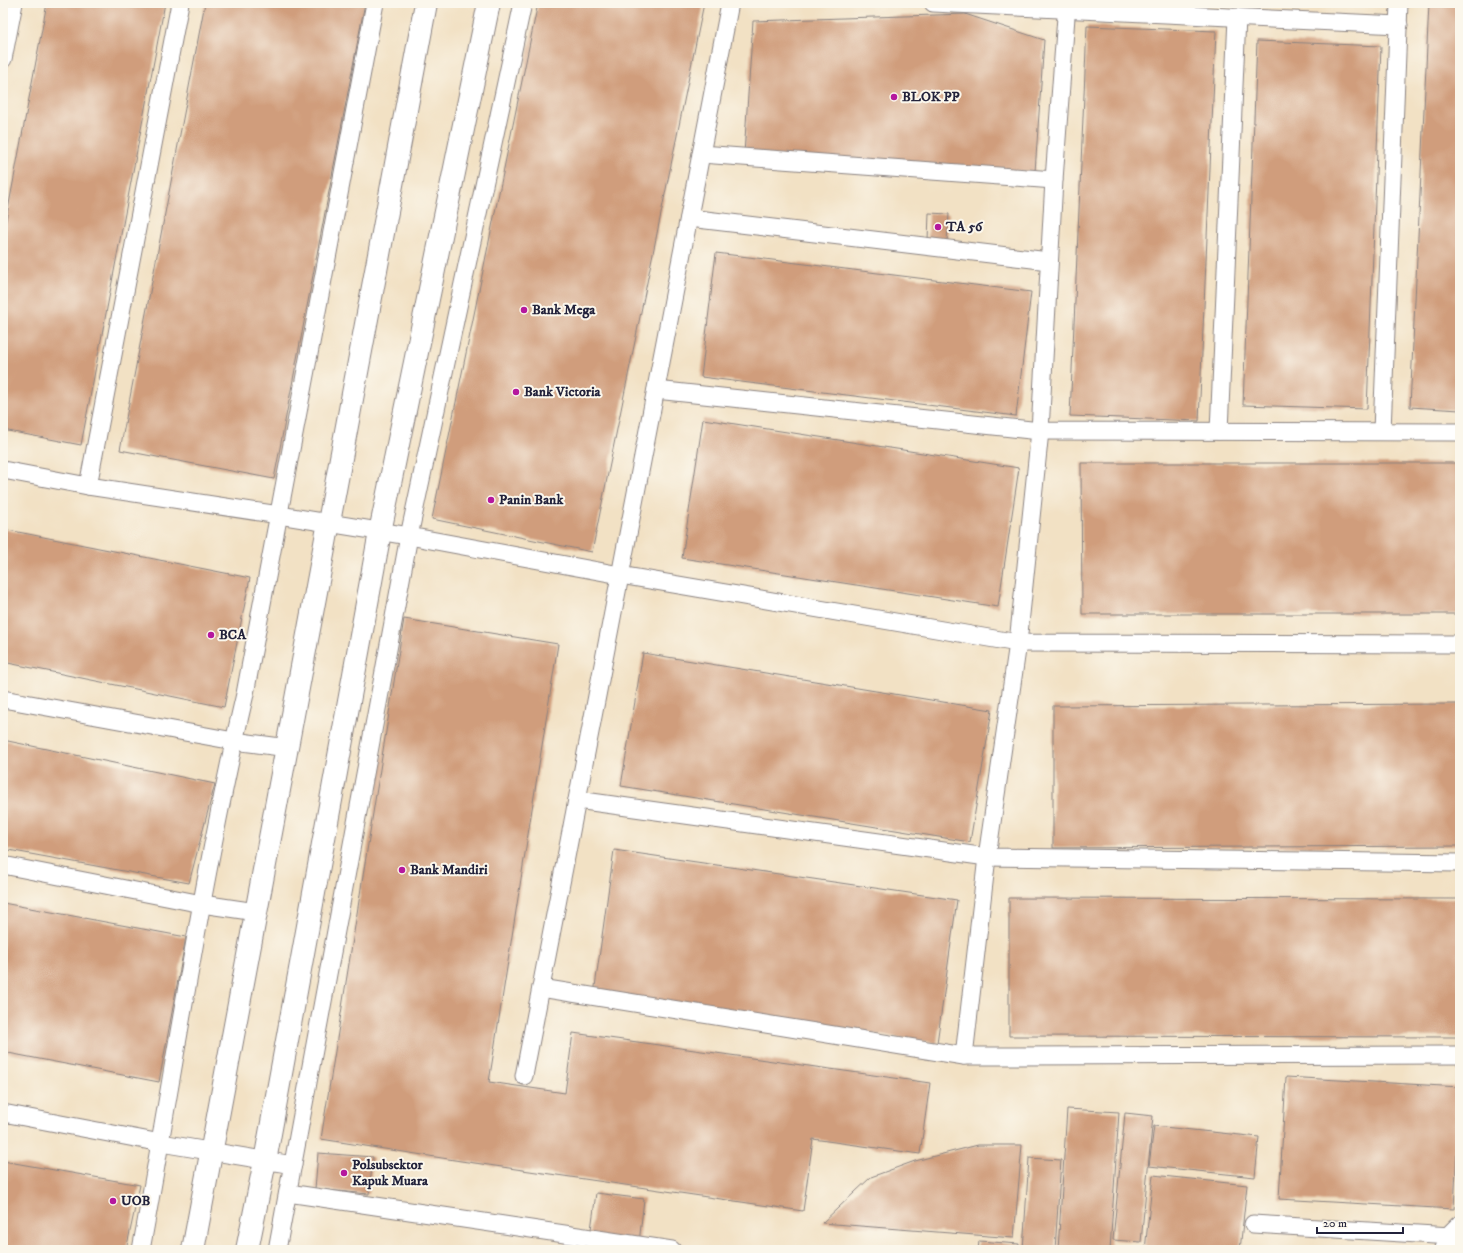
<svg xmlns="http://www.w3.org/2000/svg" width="1463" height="1253" font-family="'IM FELL DW Pica',serif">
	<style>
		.building { fill: #d09d7c }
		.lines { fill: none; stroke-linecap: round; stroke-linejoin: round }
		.service-casing { stroke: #8a8280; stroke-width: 19 }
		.minor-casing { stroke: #8a8280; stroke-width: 24 }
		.service { stroke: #fff; stroke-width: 17 }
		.minor { stroke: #fff; stroke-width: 22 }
		.poi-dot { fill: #b5179e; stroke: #fbf7ec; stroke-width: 1.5 }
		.labels { text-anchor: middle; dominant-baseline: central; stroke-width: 4; stroke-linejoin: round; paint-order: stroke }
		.poi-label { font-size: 14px; font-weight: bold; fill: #22223b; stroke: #fbf7ec; text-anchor: start }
	</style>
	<rect width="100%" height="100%" fill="#fbf7ec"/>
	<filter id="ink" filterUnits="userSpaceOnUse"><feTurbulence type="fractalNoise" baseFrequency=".025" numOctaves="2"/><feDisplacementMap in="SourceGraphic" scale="8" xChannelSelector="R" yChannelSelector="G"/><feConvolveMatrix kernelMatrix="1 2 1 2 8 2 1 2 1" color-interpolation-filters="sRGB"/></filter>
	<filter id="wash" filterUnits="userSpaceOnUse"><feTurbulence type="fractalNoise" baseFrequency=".012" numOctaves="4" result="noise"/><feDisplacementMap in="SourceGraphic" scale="16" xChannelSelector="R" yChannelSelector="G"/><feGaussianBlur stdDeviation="0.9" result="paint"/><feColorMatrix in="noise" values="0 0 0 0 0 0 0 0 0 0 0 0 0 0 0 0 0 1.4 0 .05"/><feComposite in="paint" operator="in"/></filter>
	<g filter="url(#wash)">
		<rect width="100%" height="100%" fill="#f2e1c4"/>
		<g id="blocks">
			<g class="building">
				<path d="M 47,3 L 165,3 L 81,445 L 3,430 L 3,236 Z"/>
				<path d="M 205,3 L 365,3 L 274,479 L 120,450 Z"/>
				<path d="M 538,3 L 704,3 L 592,552 L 432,519 Z"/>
				<path d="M 1429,3 L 1460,3 L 1460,410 L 1410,407 Z"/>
				<path d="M 965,14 L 1044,40 L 1035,172 L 744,154 L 753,21 Z"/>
				<path d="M 1087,26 L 1216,31 L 1199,421 L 1070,416 Z"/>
				<path d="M 1257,41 L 1381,46 L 1367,409 L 1243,405 Z"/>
				<path d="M 929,213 L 949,214 L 947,241 L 928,240 Z"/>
				<path d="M 716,253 L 1031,292 L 1016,416 L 701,377 Z"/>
				<path d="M 703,419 L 1019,468 L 998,607 L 682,558 Z"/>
				<path d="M 1081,463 L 1460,463 L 1460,614 L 1082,614 Z"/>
				<path d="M 3,529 L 250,578 L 224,707 L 3,662 Z"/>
				<path d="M 404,619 L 558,644 L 489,1082 L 565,1093 L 573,1033 L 930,1083 L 920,1154 L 813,1139 L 803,1211 L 461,1161 L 321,1139 Z"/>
				<path d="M 643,653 L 992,710 L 970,842 L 621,786 Z"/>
				<path d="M 1460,704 L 1460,846 L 1053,848 L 1053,706 Z"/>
				<path d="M 3,740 L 215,784 L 189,883 L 3,849 Z"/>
				<path d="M 614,850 L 957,900 L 937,1043 L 594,994 Z"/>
				<path d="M 1009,898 L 1460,899 L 1460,1037 L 1009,1036 Z"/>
				<path d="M 3,903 L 186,937 L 159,1082 L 3,1052 Z"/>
				<path d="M 1286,1077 L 1460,1087 L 1454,1209 L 1279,1199 Z"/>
				<path d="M 1067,1109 L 1119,1112 L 1110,1250 L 1058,1250 Z"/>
				<path d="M 1125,1113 L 1153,1116 L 1141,1242 L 1113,1240 Z"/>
				<path d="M 1154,1126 L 1259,1137 L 1255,1177 L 1149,1166 Z"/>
				<path d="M 978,1145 L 1022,1145 L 1014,1238 L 822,1223 L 871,1177 L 915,1161 Z"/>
				<path d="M 318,1153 L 373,1157 L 369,1194 L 315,1189 Z"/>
				<path d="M 1029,1158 L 1061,1160 L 1055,1250 L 1023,1250 Z"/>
				<path d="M 3,1161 L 140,1185 L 126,1250 L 3,1250 Z"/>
				<path d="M 1153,1175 L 1247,1185 L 1240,1250 L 1145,1250 Z"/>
				<path d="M 596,1193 L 644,1199 L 639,1243 L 590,1237 Z"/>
				<path d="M 979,1241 L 1019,1244 L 1018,1250 L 978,1250 Z"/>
			</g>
		</g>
	</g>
	<g filter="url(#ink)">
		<use href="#blocks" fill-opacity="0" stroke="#8a8280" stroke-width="1"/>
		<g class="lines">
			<g class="service-casing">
				<g id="service">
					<path d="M 933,3 L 1399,25"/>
					<path d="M 3,59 L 14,3"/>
					<path d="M 701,154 L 1054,180"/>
					<path d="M 689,218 L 1049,261"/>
					<path d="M 656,390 L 1040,431 L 1460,432"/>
					<path d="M 1219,431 L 1237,17"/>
					<path d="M 1382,431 L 1399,3"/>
					<path d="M 3,470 L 88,486 L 279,515 L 409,536 L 620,575 L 1018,643 L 1460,644"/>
					<path d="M 88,486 L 180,3"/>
					<path d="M 3,699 L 234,741 L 288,748"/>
					<path d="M 577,800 L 987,857 L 1460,863"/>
					<path d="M 3,865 L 202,904 L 256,912"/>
					<path d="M 541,988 L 964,1056 L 1460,1055"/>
					<path d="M 964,1056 L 987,857 L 1018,643 L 1040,431 L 1054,180 L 1067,3"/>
					<path d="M 524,1076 L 730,3"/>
					<path d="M 3,1113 L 161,1143 L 293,1165"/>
					<path d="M 288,1193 L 672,1250"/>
					<path d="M 1253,1224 L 1451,1236"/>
					<path d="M 141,1250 C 175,1065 202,877 245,694 L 375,3"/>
					<path d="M 277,1250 L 409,536 L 523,3"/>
				</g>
			</g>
			<g class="minor-casing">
				<g id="minor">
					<path d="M 193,1250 L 426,3"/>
					<path d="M 247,1250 L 265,1161 L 380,532 L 489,3"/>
					<path d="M 1445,1250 L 1451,1236 L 1460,1227"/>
				</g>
			</g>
			<use href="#service" class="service"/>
			<use href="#minor" class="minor"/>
		</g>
	</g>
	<g class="poi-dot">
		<circle cx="894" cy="97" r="4"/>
		<circle cx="938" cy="227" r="4"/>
		<circle cx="524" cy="310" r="4"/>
		<circle cx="516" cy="392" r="4"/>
		<circle cx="491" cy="500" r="4"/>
		<circle cx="211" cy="635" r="4"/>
		<circle cx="402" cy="870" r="4"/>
		<circle cx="344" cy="1173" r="4"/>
		<circle cx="113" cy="1201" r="4"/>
	</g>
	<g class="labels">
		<g class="poi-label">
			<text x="902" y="97">BLOK PP</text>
			<text x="946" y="227">TA 56</text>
			<text x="532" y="310">Bank Mega</text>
			<text x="524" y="392">Bank Victoria</text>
			<text x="499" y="500">Panin Bank</text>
			<text x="219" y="635">BCA</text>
			<text x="410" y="870">Bank Mandiri</text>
			<text x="352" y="1165">Polsubsektor<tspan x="352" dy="16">Kapuk Muara</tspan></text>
			<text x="121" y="1201">UOB</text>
		</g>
	</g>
	<rect width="1463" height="1253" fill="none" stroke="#fbf7ec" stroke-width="16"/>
	<path d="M1317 1227v6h86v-6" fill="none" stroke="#22223b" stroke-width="2"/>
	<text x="1323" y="1227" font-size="12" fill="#22223b" stroke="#fbf7ec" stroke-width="3" paint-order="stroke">20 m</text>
</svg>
